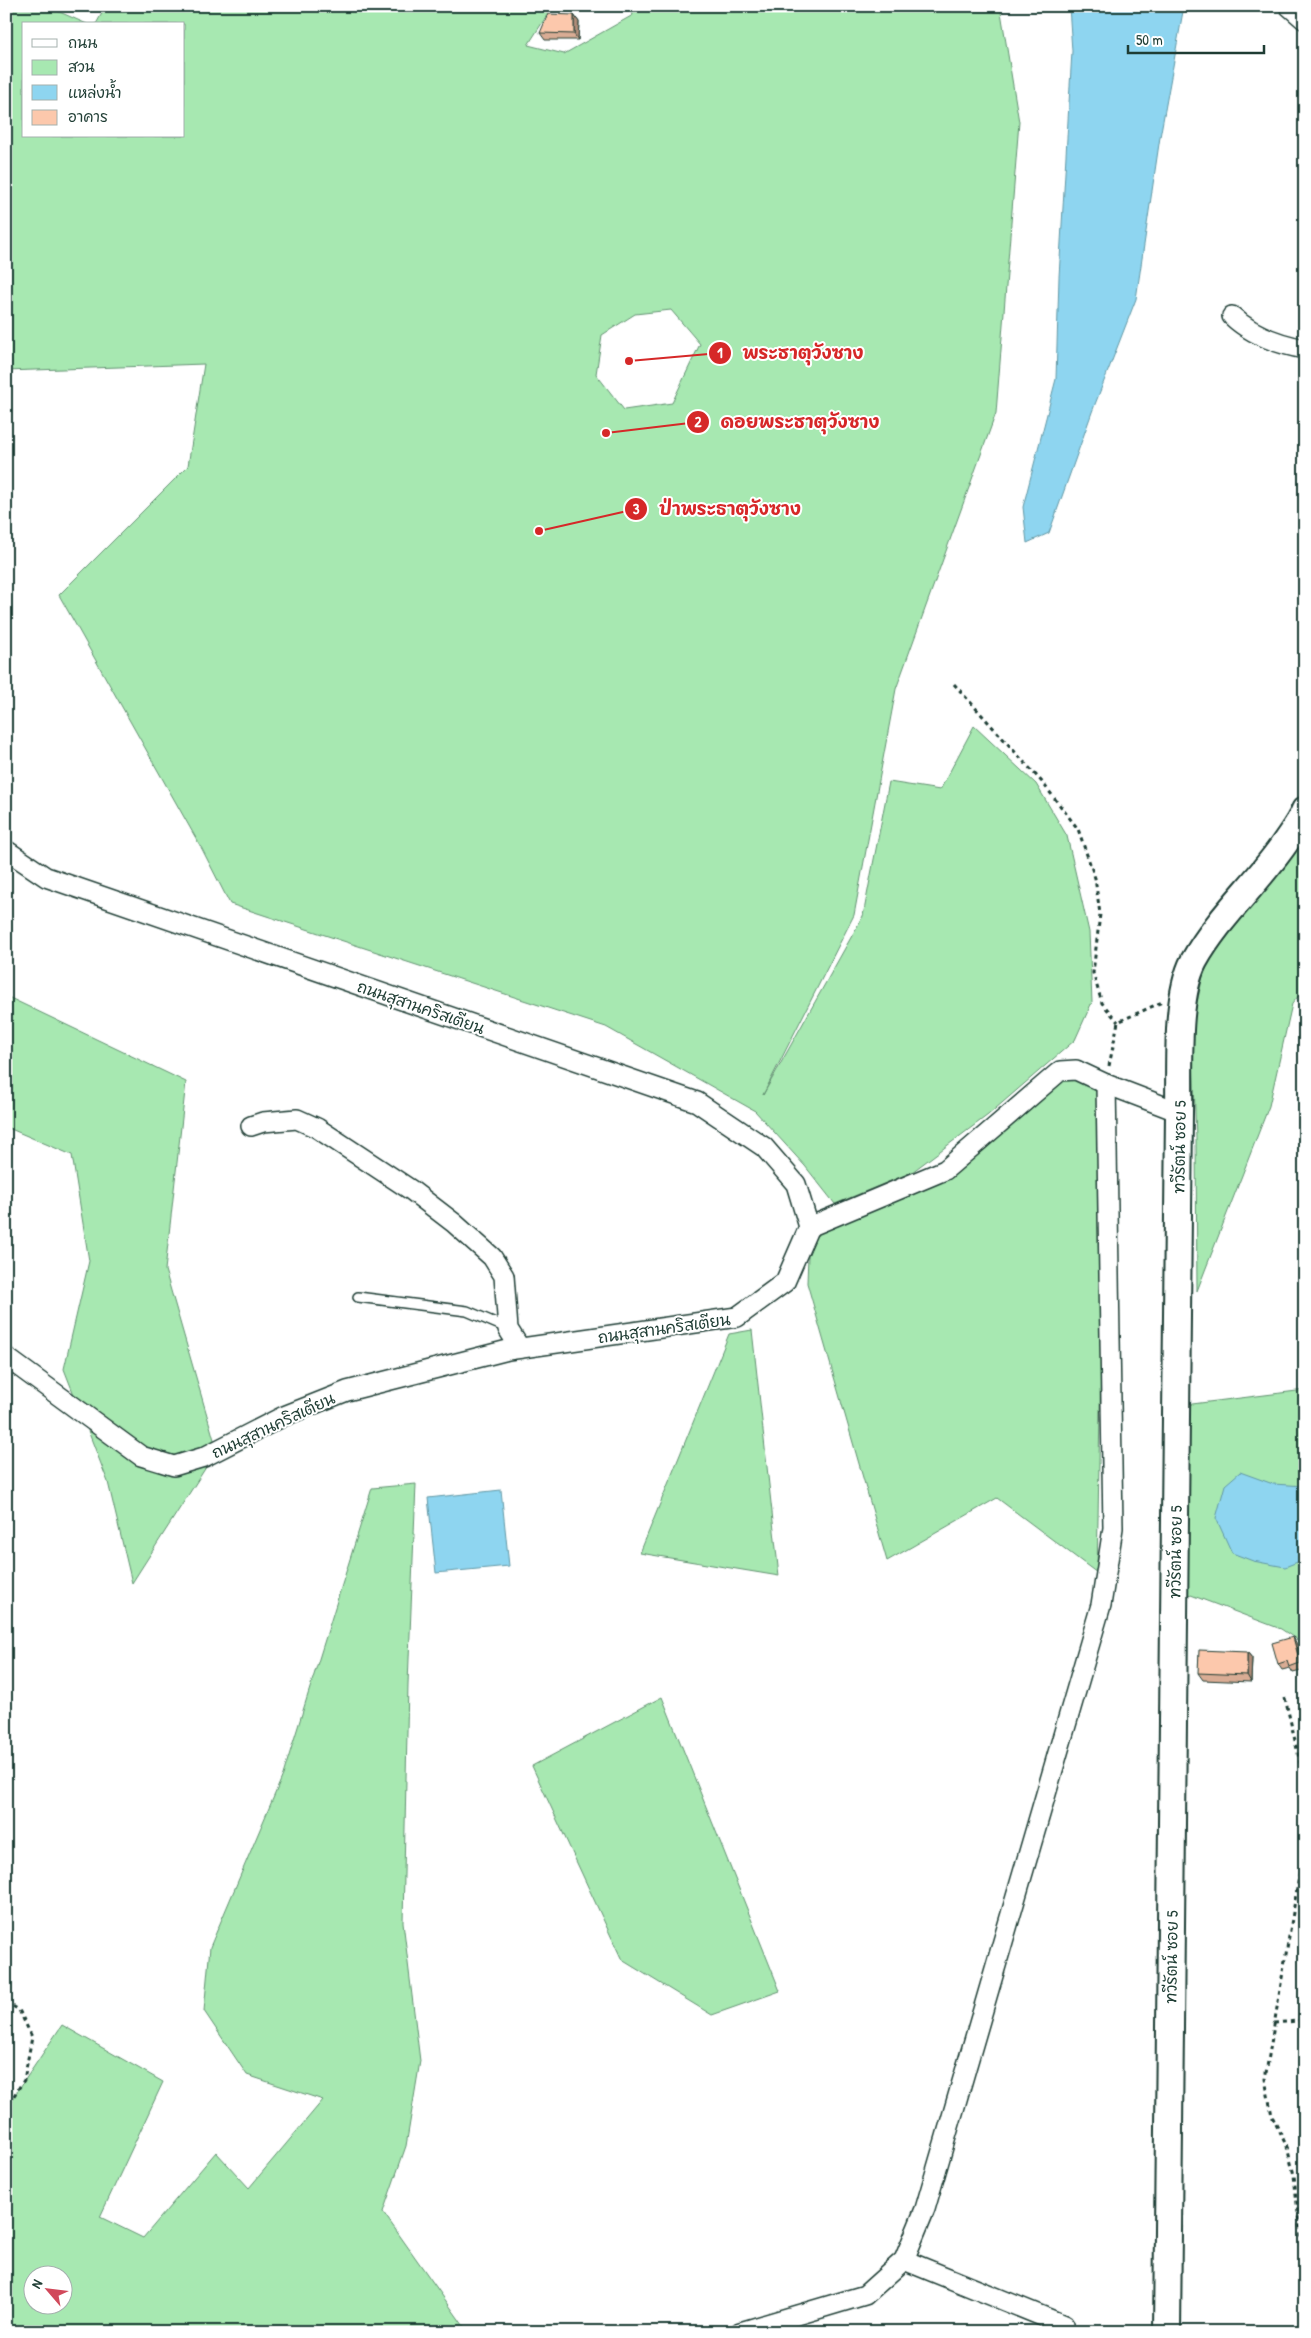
<svg xmlns="http://www.w3.org/2000/svg" width="1311" height="2338" font-family="'Patrick Hand','Playpen Sans Thai',sans-serif">
	<style>
		.green { fill: #a7e8b1; stroke: #639272; fill-rule: evenodd }
		.water { fill: #8ed5f0; stroke: #6298a5 }
		.lines { fill: none; stroke-linecap: round; stroke-linejoin: round }
		.lane-casing { stroke: #1f3d34; stroke-width: 12 }
		.street-casing { stroke: #1f3d34; stroke-width: 22 }
		.secondary-casing { stroke: #1f3d34; stroke-width: 30 }
		.path { stroke: #1f3d34; stroke-width: 3; stroke-dasharray: 4 4; stroke-linecap: butt }
		.lane { stroke: #fff; stroke-width: 9 }
		.street { stroke: #fff; stroke-width: 19 }
		.secondary { stroke: #fff; stroke-width: 26 }
		.wall { fill: #d9ac94; stroke: #1f3d34 }
		.shaded-wall { fill: #b08c78; stroke: #1f3d34 }
		.building { fill: #fcc8ac; stroke: #1f3d34 }
		.labels { text-anchor: middle; dominant-baseline: central; stroke-width: 4; stroke-linejoin: round; paint-order: stroke }
		.street-label { font-size: 16px; fill: #1f3d34; stroke: #fff }
		.leader { fill: none; stroke: #d62828; stroke-width: 2 }
		.callout-dot { fill: #d62828; stroke: #fff; stroke-width: 2 }
		.mark-label { font-size: 15px; text-anchor: middle; font-weight: bold; fill: #fff }
		.callout-label { font-size: 18px; text-anchor: middle; font-weight: bold; fill: #d62828; stroke: #fff; stroke-width: 4; stroke-linejoin: round; paint-order: stroke }
	</style>
	<rect width="100%" height="100%" fill="#fff"/>
	<filter id="ink" filterUnits="userSpaceOnUse"><feTurbulence type="fractalNoise" baseFrequency=".02" numOctaves="2"/><feDisplacementMap in="SourceGraphic" scale="10" xChannelSelector="R" yChannelSelector="G"/><feConvolveMatrix kernelMatrix="1 2 1 2 8 2 1 2 1" color-interpolation-filters="sRGB"/></filter>
	<g filter="url(#ink)">
		<g class="green">
			<path d="M 106,6 L 553,6 L 528,45 L 564,54 L 633,15 L 629,6 L 1000,6 L 1019,122 L 996,413 L 896,689 L 854,915 L 763,1095 L 863,916 L 889,782 L 940,790 L 974,726 L 1036,784 L 1067,836 L 1089,932 L 1092,1002 L 1075,1040 L 988,1115 L 912,1172 L 835,1204 L 805,1166 L 755,1111 L 606,1027 L 230,904 L 202,849 L 59,595 L 188,466 L 204,364 L 6,371 L 6,8 L 55,10 L 87,24 L 24,24 L 24,136 L 184,136 L 184,24 L 96,24 ZM 671,310 L 700,344 L 672,403 L 624,410 L 596,374 L 602,335 L 635,314 Z"/>
			<path d="M 1305,831 L 1305,988 L 1292,1004 L 1269,1106 L 1197,1291 L 1196,1139 L 1192,1025 L 1207,958 Z"/>
			<path d="M 6,996 L 186,1082 L 165,1270 L 217,1450 L 132,1583 L 108,1482 L 64,1369 L 89,1261 L 72,1155 L 6,1127 Z"/>
			<path d="M 1060,1071 L 1106,1084 L 1097,1573 L 997,1498 L 887,1561 L 807,1283 L 809,1227 L 945,1170 Z"/>
			<path d="M 752,1330 L 779,1576 L 640,1553 L 729,1334 Z"/>
			<path d="M 1305,1390 L 1305,1645 L 1281,1629 L 1175,1589 L 1176,1406 Z"/>
			<path d="M 416,1484 L 408,1684 L 403,1922 L 420,2061 L 406,2146 L 383,2212 L 468,2332 L 6,2332 L 6,2108 L 62,2025 L 163,2082 L 100,2217 L 143,2238 L 216,2152 L 249,2188 L 323,2100 L 247,2075 L 204,2011 L 210,1947 L 283,1775 L 372,1488 ZM 32,2276 L 62,2276 L 62,2306 L 32,2306 Z"/>
			<path d="M 662,1697 L 780,1991 L 712,2015 L 622,1960 L 532,1766 Z"/>
		</g>
		<g class="water">
			<path d="M 1069,6 L 1184,6 L 1160,137 L 1136,299 L 1092,412 L 1049,533 L 1027,543 L 1023,507 L 1056,379 L 1059,277 L 1072,51 Z"/>
			<path d="M 1240,1472 L 1273,1484 L 1305,1486 L 1305,1559 L 1285,1567 L 1253,1561 L 1232,1553 L 1216,1518 L 1225,1485 Z"/>
			<path d="M 501,1490 L 509,1566 L 436,1573 L 428,1498 Z"/>
		</g>
		<g class="lines">
			<g class="lane-casing">
				<path id="lane" d="M 358,1297 L 467,1311 L 507,1328"/>
			</g>
			<g class="street-casing">
				<g id="street">
					<path d="M 1289,6 L 1305,20"/>
					<path d="M 1232,316 C 1252,335 1278,344 1305,349"/>
					<path d="M 6,850 L 46,877 L 697,1102 L 764,1147 L 796,1184 L 809,1227 L 785,1282 L 737,1317 L 508,1350 L 347,1391 L 284,1416 L 204,1457 L 174,1466 L 141,1456 L 6,1357"/>
					<path d="M 251,1126 L 263,1122 L 297,1119 L 317,1128 L 411,1190 L 454,1223 L 492,1257 L 504,1276 L 508,1329 L 520,1348"/>
					<path d="M 809,1227 L 945,1170 L 1060,1071 L 1076,1070 L 1106,1084 L 1179,1112"/>
					<path d="M 904,2260 L 1064,2325"/>
					<path d="M 740,2332 L 865,2295 L 904,2260 L 925,2209 L 1101,1605 L 1113,1528 L 1106,1084"/>
				</g>
			</g>
			<g class="secondary-casing">
				<path id="secondary" d="M 1167,2332 L 1179,1112 C 1180,1070 1175,997 1194,961 C 1219,916 1259,882 1287,840 C 1294,830 1301,821 1305,810"/>
			</g>
			<g class="path">
				<path d="M 954,684 L 1042,782 L 1078,829 L 1095,878 L 1100,914 L 1093,973 L 1102,1003 L 1118,1022"/>
				<path d="M 1109,1066 L 1118,1022 L 1162,1002"/>
				<path d="M 1285,1698 L 1305,1783"/>
				<path d="M 1305,1841 L 1265,2079 L 1272,2116 L 1287,2147 L 1294,2175 L 1305,2281"/>
				<path d="M 6,2002 L 19,2010 L 32,2037 L 24,2080 L 6,2108"/>
				<path d="M 1274,2023 L 1298,2021 L 1305,2017"/>
			</g>
			<use href="#lane" class="lane"/>
			<use href="#street" class="street"/>
			<use href="#secondary" class="secondary"/>
		</g>
		<g class="wall">
			<path d="M 574,15 L 579,22 L 578,40 L 545,40 L 540,33 Z"/>
			<path d="M 1297,1644 L 1305,1670 L 1293,1673 L 1290,1668 L 1282,1670 L 1278,1664 Z"/>
			<path d="M 1247,1652 L 1252,1658 L 1251,1682 L 1203,1680 L 1198,1673 Z"/>
		</g>
		<g class="shaded-wall">
			<path d="M 574,15 L 579,22 L 578,40 L 574,34 Z"/>
			<path d="M 1293,1637 L 1297,1644 L 1305,1670 L 1300,1663 Z"/>
			<path d="M 1247,1652 L 1252,1658 L 1251,1682 L 1247,1675 Z"/>
		</g>
		<g class="building">
			<path d="M 548,14 L 574,15 L 574,34 L 540,33 Z"/>
			<path d="M 1293,1637 L 1300,1663 L 1289,1667 L 1287,1661 L 1278,1664 L 1272,1643 Z"/>
			<path d="M 1199,1650 L 1247,1652 L 1247,1675 L 1198,1673 Z"/>
		</g>
	</g>
	<g class="labels">
		<g class="street-label">
			<text transform="translate(421 1007) rotate(19)">ถนนสุสานคริสเตียน</text>
			<text transform="translate(1179 1147) rotate(-89)">ทวีรัตน์ ซอย 5</text>
			<text transform="translate(664 1328) rotate(-8)">ถนนสุสานคริสเตียน</text>
			<text transform="translate(273 1425) rotate(-25)">ถนนสุสานคริสเตียน</text>
			<text transform="translate(1175 1552) rotate(-89)">ทวีรัตน์ ซอย 5</text>
			<text transform="translate(1171 1957) rotate(-89)">ทวีรัตน์ ซอย 5</text>
		</g>
	</g>
	<path class="leader" d="M629 361L720 353M606 433L698 422M539 531L636 509"/>
	<g class="callout-dot">
		<circle cx="629" cy="361" r="5"/>
		<circle cx="606" cy="433" r="5"/>
		<circle cx="539" cy="531" r="5"/>
		<circle cx="720" cy="353" r="12"/>
		<circle cx="698" cy="422" r="12"/>
		<circle cx="636" cy="509" r="12"/>
	</g>
	<g class="mark-label">
		<text x="720" y="358">1</text>
		<text x="698" y="427">2</text>
		<text x="636" y="514">3</text>
	</g>
	<g class="callout-label">
		<text x="803" y="359">พระธาตุวังซาง</text>
		<text x="800" y="428">ดอยพระธาตุวังซาง</text>
		<text x="730" y="515">ป่าพระธาตุวังซาง</text>
	</g>
	<rect width="1311" height="2338" fill="none" stroke="#fff" stroke-width="25"/>
	<rect x="12" y="12" width="1286" height="2313" fill="none" stroke="#1f3d34" stroke-width="2" filter="url(#ink)"/>
	<rect x="22" y="22" width="162" height="115" fill="#ffffff" stroke="#a5b1ae"/>
	<rect x="32" y="39" width="25" height="8" fill="#ffffff" stroke="#a5b1ae"/>
	<text x="68" y="48" font-size="15" fill="#1f3d34">ถนน</text>
	<rect x="32" y="60" width="25" height="15" fill="#a7e8b1" stroke="#a5b1ae"/>
	<text x="68" y="72" font-size="15" fill="#1f3d34">สวน</text>
	<rect x="32" y="85" width="25" height="15" fill="#8ed5f0" stroke="#a5b1ae"/>
	<text x="68" y="98" font-size="15" fill="#1f3d34">แหล่งน้ำ</text>
	<rect x="32" y="110" width="25" height="15" fill="#fcc8ac" stroke="#a5b1ae"/>
	<text x="68" y="122" font-size="15" fill="#1f3d34">อาคาร</text>
	<g transform="translate(48 2290) rotate(298)"><circle r="24" fill="#ffffff" stroke="#a5b1ae"/>
	<path d="M0-4L9 19L0 12L-9 19Z" fill="#d1495b"/>
	<text y="-8" font-size="14" font-weight="bold" text-anchor="middle" fill="#1f3d34">N</text>
	</g>
	<path d="M1128 45v8h136v-8" fill="none" stroke="#1f3d34" stroke-width="2.5"/>
	<text x="1136" y="45" font-size="15" fill="#1f3d34" stroke="#ffffff" stroke-width="4" paint-order="stroke">50 m</text>
</svg>
